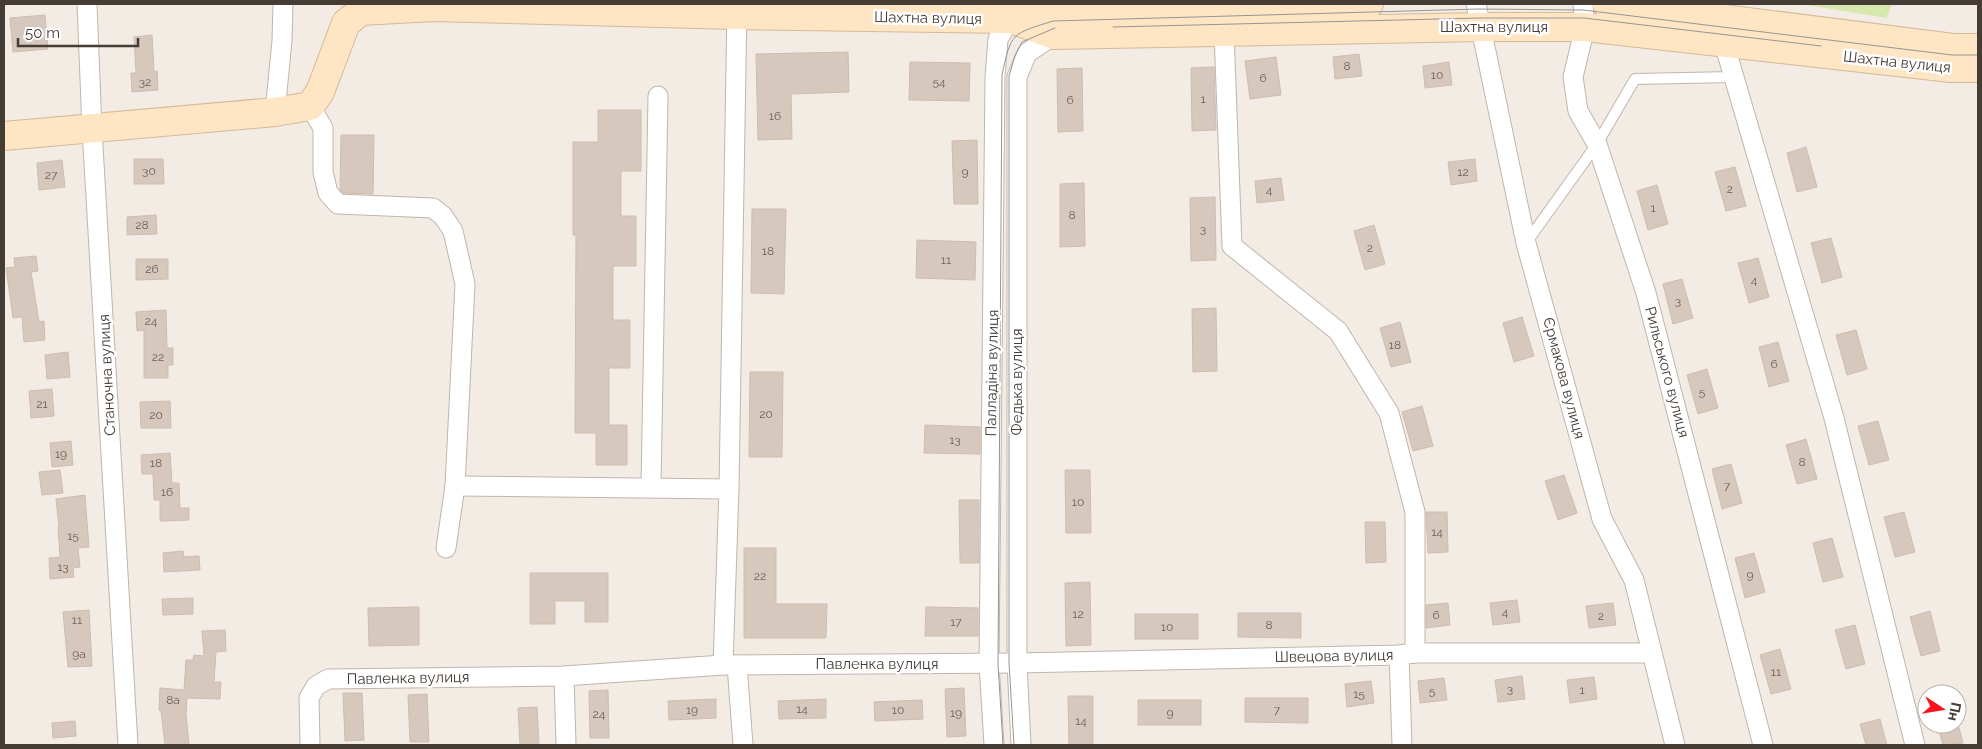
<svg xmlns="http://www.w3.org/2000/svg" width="1982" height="749" font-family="Raleway,sans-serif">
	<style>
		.green { fill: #d8e7ad }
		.building { fill: #d7c8bd; stroke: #cfbcae }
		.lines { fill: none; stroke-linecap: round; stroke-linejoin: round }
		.lane-casing { stroke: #c1b5ab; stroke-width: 12 }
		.street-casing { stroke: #c1b5ab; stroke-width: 21 }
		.secondary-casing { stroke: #d6b997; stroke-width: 30 }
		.lane { stroke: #fff; stroke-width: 10 }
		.street { stroke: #fff; stroke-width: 19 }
		.secondary { stroke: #fee5c3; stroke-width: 28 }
		.tram { stroke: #959595; stroke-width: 1 }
		.labels { text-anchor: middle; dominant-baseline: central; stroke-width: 5; stroke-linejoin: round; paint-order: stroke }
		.number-label { font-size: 12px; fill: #6a5f57 }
		.street-label { font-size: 15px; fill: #453c35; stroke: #fff }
	</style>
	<rect width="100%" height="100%" fill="#f3ece5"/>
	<path class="green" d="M 1802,4 L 1892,4 L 1886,18 Z"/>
	<g class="building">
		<path d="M 45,15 L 48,49 L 13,52 L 10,18 Z"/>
		<path d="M 152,35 L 154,72 L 157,71 L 158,90 L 132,92 L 131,73 L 136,73 L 134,37 Z"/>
		<path d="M 848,52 L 849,92 L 791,94 L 792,139 L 758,140 L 756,54 Z"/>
		<path d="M 1359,54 L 1362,76 L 1335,79 L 1333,57 Z"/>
		<path d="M 1276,57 L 1281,95 L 1250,99 L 1245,61 Z"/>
		<path d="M 910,62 L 970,63 L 969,101 L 909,100 Z"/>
		<path d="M 1449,62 L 1452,85 L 1425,88 L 1423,66 Z"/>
		<path d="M 1214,67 L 1216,130 L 1192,131 L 1191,68 Z"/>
		<path d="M 1082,68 L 1083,131 L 1058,132 L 1057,69 Z"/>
		<path d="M 598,110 L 641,110 L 641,171 L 621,171 L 621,216 L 636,216 L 636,266 L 613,266 L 613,320 L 630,320 L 630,368 L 609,368 L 609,425 L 627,425 L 627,465 L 596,465 L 596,433 L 575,433 L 576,235 L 573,235 L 573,142 L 598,142 Z"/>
		<path d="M 341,135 L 374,135 L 373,194 L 343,193 L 340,190 Z"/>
		<path d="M 977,140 L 978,204 L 954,204 L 952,141 Z"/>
		<path d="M 1806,147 L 1817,187 L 1797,192 L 1787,153 Z"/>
		<path d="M 134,159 L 163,159 L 164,184 L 134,184 Z"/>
		<path d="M 1475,159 L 1477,181 L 1451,185 L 1448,162 Z"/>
		<path d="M 62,160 L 65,187 L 39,190 L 37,163 Z"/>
		<path d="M 1735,167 L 1746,206 L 1726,211 L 1715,172 Z"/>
		<path d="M 1281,178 L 1284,200 L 1257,203 L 1255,181 Z"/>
		<path d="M 1084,183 L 1085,246 L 1060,247 L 1060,184 Z"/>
		<path d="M 1657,185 L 1668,224 L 1648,230 L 1637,191 Z"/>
		<path d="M 1215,197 L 1216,260 L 1191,261 L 1190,198 Z"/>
		<path d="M 752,209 L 786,209 L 784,294 L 751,293 Z"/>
		<path d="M 156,215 L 157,234 L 127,235 L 127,217 Z"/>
		<path d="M 1374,225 L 1385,264 L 1365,270 L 1354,231 Z"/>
		<path d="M 1831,238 L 1842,277 L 1822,283 L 1811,243 Z"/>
		<path d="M 917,240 L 976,242 L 975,280 L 916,278 Z"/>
		<path d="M 36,256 L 38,271 L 31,272 L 39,322 L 44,321 L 45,340 L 24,342 L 22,317 L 13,318 L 6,268 L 15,267 L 14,258 Z"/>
		<path d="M 1758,258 L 1769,297 L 1749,303 L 1738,263 Z"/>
		<path d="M 136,259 L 168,259 L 168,279 L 136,280 Z"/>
		<path d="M 1682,279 L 1693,318 L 1673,324 L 1663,284 Z"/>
		<path d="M 1216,308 L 1217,371 L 1193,372 L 1192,309 Z"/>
		<path d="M 166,310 L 167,348 L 173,348 L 173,365 L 168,365 L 168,378 L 144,378 L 144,330 L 137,331 L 136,312 Z"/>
		<path d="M 1522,317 L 1534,356 L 1514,362 L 1503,323 Z"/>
		<path d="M 1400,322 L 1411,362 L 1391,367 L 1380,328 Z"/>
		<path d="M 1856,330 L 1867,369 L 1847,375 L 1836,335 Z"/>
		<path d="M 1778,342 L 1789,381 L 1769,387 L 1759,347 Z"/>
		<path d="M 68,352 L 70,377 L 47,379 L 45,355 Z"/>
		<path d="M 1707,369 L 1718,408 L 1698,414 L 1687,375 Z"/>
		<path d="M 750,372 L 783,372 L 782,457 L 749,457 Z"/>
		<path d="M 52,389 L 54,416 L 31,418 L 29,391 Z"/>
		<path d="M 170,401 L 171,428 L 141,428 L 140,402 Z"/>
		<path d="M 1422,406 L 1433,446 L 1413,451 L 1402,412 Z"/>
		<path d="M 1878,421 L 1889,460 L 1869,465 L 1858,426 Z"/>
		<path d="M 925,425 L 980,427 L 980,454 L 924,453 Z"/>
		<path d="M 1806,439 L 1817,479 L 1797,484 L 1786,445 Z"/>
		<path d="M 71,441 L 73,465 L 52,467 L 50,443 Z"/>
		<path d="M 170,453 L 172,483 L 179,483 L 180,508 L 189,508 L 189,520 L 160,521 L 160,500 L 154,500 L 153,474 L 142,474 L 141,455 Z"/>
		<path d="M 1731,464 L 1742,503 L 1722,509 L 1712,469 Z"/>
		<path d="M 60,470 L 63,493 L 42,495 L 39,472 Z"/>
		<path d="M 1065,470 L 1090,470 L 1091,533 L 1066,533 Z"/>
		<path d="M 1564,475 L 1577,513 L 1558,520 L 1545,481 Z"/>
		<path d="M 85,495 L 89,547 L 78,548 L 80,567 L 73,568 L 74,577 L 50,579 L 49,558 L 60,557 L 58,526 L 59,526 L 56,499 Z"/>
		<path d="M 959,500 L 979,500 L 979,563 L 960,563 Z"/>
		<path d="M 1426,512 L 1447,512 L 1448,552 L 1428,553 Z"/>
		<path d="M 1904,512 L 1915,552 L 1895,557 L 1884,517 Z"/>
		<path d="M 1365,522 L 1385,522 L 1386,562 L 1366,563 Z"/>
		<path d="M 1832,538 L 1843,577 L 1823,582 L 1813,543 Z"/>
		<path d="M 744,548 L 776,548 L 776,604 L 827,604 L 826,638 L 744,638 Z"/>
		<path d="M 183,551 L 184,557 L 199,556 L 200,570 L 164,572 L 163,553 Z"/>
		<path d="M 1754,553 L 1765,592 L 1745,598 L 1735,558 Z"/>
		<path d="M 530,573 L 608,573 L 608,622 L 585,622 L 585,601 L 555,601 L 555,624 L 530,624 Z"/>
		<path d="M 1090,582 L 1091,645 L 1066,646 L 1065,583 Z"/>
		<path d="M 193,598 L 193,614 L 163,615 L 162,599 Z"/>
		<path d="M 1517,600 L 1520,622 L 1493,625 L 1490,603 Z"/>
		<path d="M 1448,603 L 1450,625 L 1426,628 L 1426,605 Z"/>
		<path d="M 1613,603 L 1616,625 L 1589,628 L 1586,606 Z"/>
		<path d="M 419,607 L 419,645 L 369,646 L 368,608 Z"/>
		<path d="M 926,607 L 978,608 L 978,636 L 925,636 Z"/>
		<path d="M 89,610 L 92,666 L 68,667 L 63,612 Z"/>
		<path d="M 1930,611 L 1940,651 L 1921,656 L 1910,617 Z"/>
		<path d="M 1238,613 L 1301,613 L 1301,638 L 1238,637 Z"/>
		<rect x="1135" y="614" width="63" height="25"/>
		<path d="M 1855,625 L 1865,664 L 1846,669 L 1835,630 Z"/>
		<path d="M 225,630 L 226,651 L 216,652 L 214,682 L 221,682 L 220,699 L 187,698 L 186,714 L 189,745 L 165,745 L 161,711 L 159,710 L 160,688 L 184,690 L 186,660 L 193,660 L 194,655 L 204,656 L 202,631 Z"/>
		<path d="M 1780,649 L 1791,689 L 1771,694 L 1760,655 Z"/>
		<path d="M 1522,676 L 1525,699 L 1498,702 L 1495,680 Z"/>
		<path d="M 1594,677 L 1597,699 L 1570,703 L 1567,680 Z"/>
		<path d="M 1444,678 L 1447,700 L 1420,703 L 1418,681 Z"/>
		<path d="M 1371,681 L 1374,703 L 1347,707 L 1345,684 Z"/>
		<path d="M 964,688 L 966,736 L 947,737 L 945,689 Z"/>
		<path d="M 608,690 L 609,738 L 590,738 L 589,691 Z"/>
		<path d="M 343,693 L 362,693 L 364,740 L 345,741 Z"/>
		<path d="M 427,694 L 429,742 L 410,742 L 408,695 Z"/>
		<path d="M 1068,696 L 1093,696 L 1093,745 L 1069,745 Z"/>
		<path d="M 1245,698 L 1308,698 L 1308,723 L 1245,722 Z"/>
		<path d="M 716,699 L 716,718 L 669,720 L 668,701 Z"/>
		<path d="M 826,699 L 826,718 L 779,719 L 778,701 Z"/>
		<path d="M 922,700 L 923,719 L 875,721 L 874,702 Z"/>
		<rect x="1138" y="700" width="63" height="25"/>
		<path d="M 537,707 L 539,745 L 520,745 L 518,708 Z"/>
		<path d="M 1880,719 L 1887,745 L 1866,745 L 1860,724 Z"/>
		<path d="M 75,721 L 76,736 L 53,738 L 52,723 Z"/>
		<path d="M 1937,724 L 1958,724 L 1963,743 L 1943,745 Z"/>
	</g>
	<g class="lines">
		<g class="lane-casing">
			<path id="lane" d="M 1526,243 L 1597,144 L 1635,79 L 1733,77"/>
		</g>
		<g class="street-casing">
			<g id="street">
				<path d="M 87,4 L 92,129 L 128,745"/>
				<path d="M 1476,4 L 1526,243 L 1602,519 L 1634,580 L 1675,745"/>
				<path d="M 1583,4 L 1585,27 L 1573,77 L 1578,111 L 1597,144 L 1646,293 L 1763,745"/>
				<path d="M 1224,32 L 1232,246 L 1338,331 L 1389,413 L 1415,512 L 1415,653"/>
				<path d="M 1721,33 L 1834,418 L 1915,745"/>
				<path d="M 310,106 L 323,128 L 323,172 L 328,193 L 338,204 L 433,208 L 443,216 L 453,231 L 465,284 L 455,486 L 446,548"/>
				<path d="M 275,112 L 282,41 L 283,4"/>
				<path d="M 455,486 L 729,489"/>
				<path d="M 651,487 L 658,96"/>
				<path d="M 1399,655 L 1402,745"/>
				<path d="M 723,665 L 729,489 L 737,5"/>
				<path d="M 737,665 L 743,745"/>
				<path d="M 564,676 L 566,745"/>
				<path d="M 310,745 L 309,698 L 316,686 L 328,679 L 564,676 L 723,665 L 1017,663 L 1399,655 L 1415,653 L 1652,653"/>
				<path d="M 994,745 L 989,664 L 995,77 L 998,39 L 1010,19 L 1010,4"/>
				<path d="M 1021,745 L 1017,663 L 1017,77 L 1027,53 L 1054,35"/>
			</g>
		</g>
		<g class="secondary-casing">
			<g id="secondary">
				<path d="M 1607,4 L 1953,48 L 1978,48"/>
				<path d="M 1014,20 L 1054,35 L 1482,27 L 1585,27 L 1951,68 L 1978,68"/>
				<path d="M 4,136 L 275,112 L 310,106 L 320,92 L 346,23 L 361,11 L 433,7 L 736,15 L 1010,19 L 1053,14 L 1369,4"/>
			</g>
		</g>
		<use href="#lane" class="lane"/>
		<use href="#street" class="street"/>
		<use href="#secondary" class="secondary"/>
		<g class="tram">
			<path d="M 1113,27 L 1480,18 L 1584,18 L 1821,46"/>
			<path d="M 1003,745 L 998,664 L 1002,75 C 1011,32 1012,34 1053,21 L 1478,9 L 1583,10 L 1952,55 L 1978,55"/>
			<path d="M 1014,745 L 1009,663 L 1009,76 L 1015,56 L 1022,42 L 1055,28"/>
		</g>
	</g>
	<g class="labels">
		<g class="number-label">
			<text x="1347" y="66">8</text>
			<text x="1437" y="75">10</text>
			<text x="1263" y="78">6</text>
			<text x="145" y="82">32</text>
			<text x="939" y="82">54</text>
			<text x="1203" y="99">1</text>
			<text x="1070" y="100">6</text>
			<text x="775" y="116">16</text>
			<text x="149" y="171">30</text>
			<text x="965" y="172">9</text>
			<text x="1463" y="172">12</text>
			<text x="51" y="175">27</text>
			<text x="1730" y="189">2</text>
			<text x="1269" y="190">4</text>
			<text x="1653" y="208">1</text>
			<text x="1072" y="215">8</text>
			<text x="142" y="225">28</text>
			<text x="1203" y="229">3</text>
			<text x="1370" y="248">2</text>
			<text x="768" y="251">18</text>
			<text x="946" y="260">11</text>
			<text x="152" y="269">26</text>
			<text x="1754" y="280">4</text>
			<text x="1678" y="301">3</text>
			<text x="151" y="321">24</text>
			<text x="1395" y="345">18</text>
			<text x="158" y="357">22</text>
			<text x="1774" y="364">6</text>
			<text x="1702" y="392">5</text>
			<text x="42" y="404">21</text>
			<text x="766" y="414">20</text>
			<text x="156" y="415">20</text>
			<text x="955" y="440">13</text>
			<text x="61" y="454">19</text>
			<text x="1802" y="462">8</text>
			<text x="156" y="463">18</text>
			<text x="1727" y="486">7</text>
			<text x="167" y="492">16</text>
			<text x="1078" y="502">10</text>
			<text x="1437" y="532">14</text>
			<text x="73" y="536">15</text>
			<text x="63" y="567">13</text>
			<text x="1750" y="575">9</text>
			<text x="760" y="576">22</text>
			<text x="1505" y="612">4</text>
			<text x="1078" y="614">12</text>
			<text x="1436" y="615">6</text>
			<text x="1601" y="616">2</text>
			<text x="77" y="620">11</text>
			<text x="956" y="622">17</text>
			<text x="1269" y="625">8</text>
			<text x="1167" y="627">10</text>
			<text x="79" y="654">9а</text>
			<text x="1776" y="672">11</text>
			<text x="1510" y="689">3</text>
			<text x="1582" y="690">1</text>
			<text x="1432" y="691">5</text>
			<text x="1359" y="694">15</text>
			<text x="173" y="700">8а</text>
			<text x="802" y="709">14</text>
			<text x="692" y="710">19</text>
			<text x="898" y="710">10</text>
			<text x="1277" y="710">7</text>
			<text x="956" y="713">19</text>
			<text x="1170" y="713">9</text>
			<text x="599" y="714">24</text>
			<text x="1081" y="721">14</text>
		</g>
		<g class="street-label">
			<text transform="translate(928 18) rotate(1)">Шахтна вулиця</text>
			<text x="1494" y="27">Шахтна вулиця</text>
			<text transform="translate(1897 62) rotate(6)">Шахтна вулиця</text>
			<text transform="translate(1667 372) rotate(75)">Рильського вулиця</text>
			<text transform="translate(992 373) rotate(-89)">Палладіна вулиця</text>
			<text transform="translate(107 375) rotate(-93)">Станочна вулиця</text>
			<text transform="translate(1564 378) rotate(75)">Єрмакова вулиця</text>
			<text transform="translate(1017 382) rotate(-90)">Федька вулиця</text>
			<text transform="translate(1334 656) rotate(-1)">Швецова вулиця</text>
			<text x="877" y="664">Павленка вулиця</text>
			<text transform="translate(408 678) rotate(-1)">Павленка вулиця</text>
		</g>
	</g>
	<rect width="1982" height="749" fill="none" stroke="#453c35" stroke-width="10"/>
	<g transform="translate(1942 709) rotate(102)"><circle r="24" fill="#ffffff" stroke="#b5b1ae"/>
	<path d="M0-4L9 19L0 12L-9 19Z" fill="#fa151c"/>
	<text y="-8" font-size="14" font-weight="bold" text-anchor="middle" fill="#453c35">Пн</text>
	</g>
	<path d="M18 38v8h120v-8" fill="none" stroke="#453c35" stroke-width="2.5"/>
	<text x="25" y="38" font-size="15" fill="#453c35" stroke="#ffffff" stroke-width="4" paint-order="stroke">50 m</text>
</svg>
